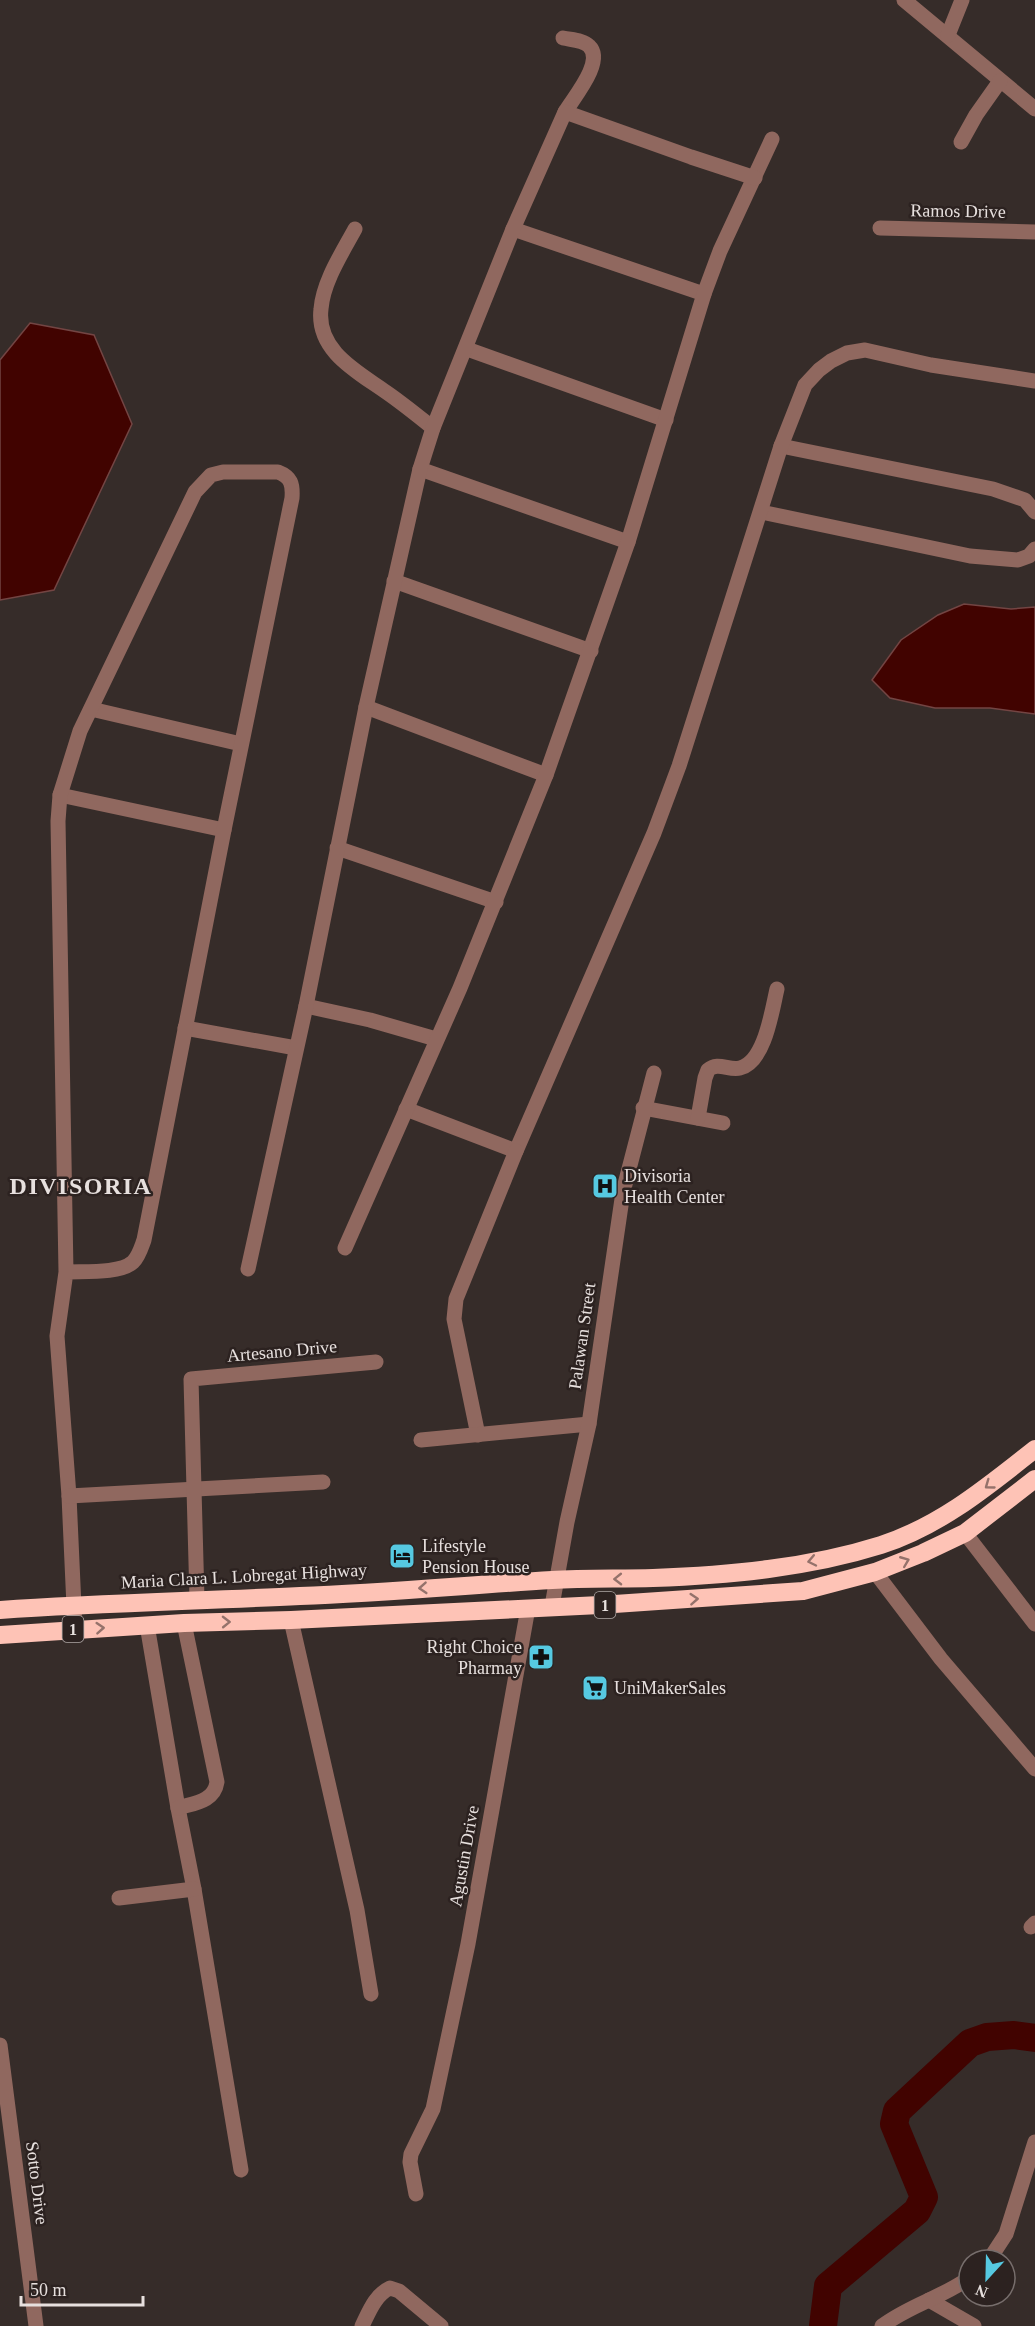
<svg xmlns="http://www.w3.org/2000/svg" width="1035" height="2326" font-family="'Times New Roman',serif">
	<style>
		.water { fill: #410300; stroke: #734543; stroke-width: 1.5 }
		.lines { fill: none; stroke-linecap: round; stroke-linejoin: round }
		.river { stroke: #410300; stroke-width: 28 }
		.minor { stroke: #90685f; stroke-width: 15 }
		.highway { stroke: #fec3b6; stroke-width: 18 }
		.oneway { stroke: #95726b }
		.labels { text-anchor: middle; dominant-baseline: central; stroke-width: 5; stroke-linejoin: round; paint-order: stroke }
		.shield { fill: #2c2220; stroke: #afa7a5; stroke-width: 1.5 }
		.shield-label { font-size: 16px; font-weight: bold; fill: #e7e0de }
		.street-label { font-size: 18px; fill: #e7e0de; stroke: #2c2220 }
		.poi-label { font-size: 18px; fill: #e7e0de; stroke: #2c2220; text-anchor: start }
		.district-label { font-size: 24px; font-weight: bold; letter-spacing: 1.5px; fill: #e7e0de; stroke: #2c2220 }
	</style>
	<rect width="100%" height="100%" fill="#362c29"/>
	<g class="water">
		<path d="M 30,323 L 94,335 L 132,424 L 54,590 L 0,600 L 0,360 Z"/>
		<path d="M 964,604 L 1011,609 L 1035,607 L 1035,714 L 990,708 L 935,708 L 890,698 L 872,680 L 901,640 L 938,615 Z"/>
	</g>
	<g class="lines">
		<path class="river" d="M 823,2326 L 828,2286 L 917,2211 L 924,2197 L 894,2124 L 897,2111 L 970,2043 L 987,2037 L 1014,2035 L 1035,2038"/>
		<g class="minor">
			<path d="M 904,0 L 1035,109"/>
			<path d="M 948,35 L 962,0"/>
			<path d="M 563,38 C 572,40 583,40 589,46 C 605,61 574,97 565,112"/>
			<path d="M 961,142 L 976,115 L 1000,81"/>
			<path d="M 880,228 L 1035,232"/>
			<path d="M 355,229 C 342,253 323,282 321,309 C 316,351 358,372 386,392 C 402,403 418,416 433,428"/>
			<path d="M 513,229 L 704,294"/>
			<path d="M 467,349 L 666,420"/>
			<path d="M 781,446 L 993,489 L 1025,500 L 1035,512"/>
			<path d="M 420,469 L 628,542"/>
			<path d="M 761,512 L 970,556 L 1018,560 L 1029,556 L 1035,549"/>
			<path d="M 394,581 L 591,651"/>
			<path d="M 366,707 L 546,775"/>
			<path d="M 91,709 L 241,744"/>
			<path d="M 60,795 L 224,830"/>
			<path d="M 337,848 L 496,902"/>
			<path d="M 306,1006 L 370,1020 L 436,1039"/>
			<path d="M 185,1028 L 296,1048"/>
			<path d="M 643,1108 L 723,1123"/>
			<path d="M 406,1109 L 516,1151 L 654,833 L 679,766 L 781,446 L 805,385 L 819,370 L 831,361 L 847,353 L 865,350 L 931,365 L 1035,381"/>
			<path d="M 698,1118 L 705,1078 L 708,1070 C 718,1061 729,1071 740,1068 C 765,1062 772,1010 777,989"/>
			<path d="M 345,1248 L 460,988 L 546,775 L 628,542 L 704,294 L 720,251 L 772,139"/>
			<path d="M 248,1269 L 306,1006 L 366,707 L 420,469 L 433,428 L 513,229 L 565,112 L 691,157 L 755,178"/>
			<path d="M 66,1272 C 83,1271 120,1274 133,1262 C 139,1256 141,1248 144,1240 L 224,830 L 292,498 C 293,484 291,477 278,472 L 223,472 L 211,475 L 195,492 L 80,731 L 60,795 L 58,821 L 66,1272 L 57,1336 L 69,1496 L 75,1629"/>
			<path d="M 478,1435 L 454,1319 L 456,1299 L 516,1151"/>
			<path d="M 421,1440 L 589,1424"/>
			<path d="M 69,1496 L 323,1482"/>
			<path d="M 965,1533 L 1035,1624"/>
			<path d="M 875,1572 L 941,1659 L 1035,1769"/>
			<path d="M 197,1599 L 191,1379 L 376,1362"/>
			<path d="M 552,1606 L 567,1522 L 589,1424 L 623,1192 L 654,1073"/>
			<path d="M 291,1620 L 357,1910 L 371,1994"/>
			<path d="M 147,1625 L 178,1808 L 194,1889 L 241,2170"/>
			<path d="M 178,1808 C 194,1803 214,1802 217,1782 L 184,1623"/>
			<path d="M 119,1898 L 194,1889"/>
			<path d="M 1031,1927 L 1035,1923"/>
			<path d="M 0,2045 L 36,2326"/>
			<path d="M 416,2194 L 410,2162 L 411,2154 L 433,2109 L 468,1944 L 528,1608"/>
			<path d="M 989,2260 L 1006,2234 L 1035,2142"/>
			<path d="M 929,2300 L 974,2326"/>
			<path d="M 362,2326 C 369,2312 375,2295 390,2288 L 399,2291 L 441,2326"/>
			<path d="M 882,2326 C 910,2305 941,2298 969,2278"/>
		</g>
		<g class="highway">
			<path d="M 0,1610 C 100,1603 200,1601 300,1596 C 384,1593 468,1585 552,1580 C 585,1578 620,1579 653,1578 C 730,1575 808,1568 881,1545 C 940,1526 987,1487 1035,1449"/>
			<path d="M 0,1635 L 184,1623 L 291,1620 L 600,1605 L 803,1591 L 875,1572 L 923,1553 L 965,1533 L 1035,1479"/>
		</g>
	</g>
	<defs><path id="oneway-chevron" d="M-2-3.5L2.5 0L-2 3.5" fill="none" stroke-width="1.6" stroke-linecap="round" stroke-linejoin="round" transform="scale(1.5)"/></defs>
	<g class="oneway">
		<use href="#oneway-chevron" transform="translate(989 1485) rotate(144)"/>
		<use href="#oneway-chevron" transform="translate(812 1561) rotate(168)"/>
		<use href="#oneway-chevron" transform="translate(905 1561) rotate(-22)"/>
		<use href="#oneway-chevron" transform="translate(618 1579) rotate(179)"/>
		<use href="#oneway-chevron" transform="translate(423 1588) rotate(176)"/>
		<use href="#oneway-chevron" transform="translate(694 1599) rotate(-4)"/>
		<use href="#oneway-chevron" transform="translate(226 1622) rotate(-1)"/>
		<use href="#oneway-chevron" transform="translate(100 1628) rotate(-4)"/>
	</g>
	<defs>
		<g id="hospital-square" transform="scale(1.35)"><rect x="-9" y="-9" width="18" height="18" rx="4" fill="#56c9e1" stroke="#2c2220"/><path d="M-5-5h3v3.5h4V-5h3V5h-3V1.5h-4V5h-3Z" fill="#111"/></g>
		<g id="hotel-square" transform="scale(1.35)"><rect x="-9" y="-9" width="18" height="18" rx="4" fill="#56c9e1" stroke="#2c2220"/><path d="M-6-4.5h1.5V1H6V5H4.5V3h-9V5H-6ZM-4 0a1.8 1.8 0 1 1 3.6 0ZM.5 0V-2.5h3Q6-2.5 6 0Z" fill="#111"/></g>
		<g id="pharmacy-square" transform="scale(1.35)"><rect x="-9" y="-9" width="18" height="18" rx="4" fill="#56c9e1" stroke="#2c2220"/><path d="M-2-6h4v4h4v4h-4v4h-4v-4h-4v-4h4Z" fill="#111"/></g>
		<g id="supermarket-square" transform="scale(1.35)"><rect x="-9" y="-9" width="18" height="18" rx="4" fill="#56c9e1" stroke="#2c2220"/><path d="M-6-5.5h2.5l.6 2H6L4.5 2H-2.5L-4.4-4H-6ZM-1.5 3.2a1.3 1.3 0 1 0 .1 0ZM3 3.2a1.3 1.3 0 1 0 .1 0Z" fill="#111"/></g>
	</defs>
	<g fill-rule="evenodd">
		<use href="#hospital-square" x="605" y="1186"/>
		<use href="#hotel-square" x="402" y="1556"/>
		<use href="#pharmacy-square" x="541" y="1657"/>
		<use href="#supermarket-square" x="595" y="1688"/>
	</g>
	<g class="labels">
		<g class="shield">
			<rect x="594.5" y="1592" width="21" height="26" rx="4.5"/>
			<rect x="62.5" y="1616" width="21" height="26" rx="4.5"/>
		</g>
		<g class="shield-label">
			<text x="605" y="1605">1</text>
			<text x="73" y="1629">1</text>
		</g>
		<g class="street-label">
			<text transform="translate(958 211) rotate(1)">Ramos Drive</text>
			<text transform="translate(582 1336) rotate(-82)">Palawan Street</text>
			<text transform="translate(282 1351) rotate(-5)">Artesano Drive</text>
			<text transform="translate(244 1576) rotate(-3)">Maria Clara L. Lobregat Highway</text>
			<text transform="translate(464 1856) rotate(-80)">Agustin Drive</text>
			<text transform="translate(37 2183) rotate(83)">Sotto Drive</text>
		</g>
		<g class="poi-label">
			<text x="624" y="1176">Divisoria<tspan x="624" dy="21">Health Center</tspan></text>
			<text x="422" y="1546">Lifestyle<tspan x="422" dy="21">Pension House</tspan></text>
			<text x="522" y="1647" text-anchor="end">Right Choice<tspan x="522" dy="21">Pharmay</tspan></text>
			<text x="614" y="1688">UniMakerSales</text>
		</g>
		<g class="district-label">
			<text x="81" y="1186">DIVISORIA</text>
		</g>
	</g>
	<g transform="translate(987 2278) rotate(202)"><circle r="28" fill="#2c2220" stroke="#776e6c" stroke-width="1.5"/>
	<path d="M0-4.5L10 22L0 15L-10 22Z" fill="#56c9e1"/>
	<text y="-9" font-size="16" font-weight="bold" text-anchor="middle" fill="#e7e0de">N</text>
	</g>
	<path d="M21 2296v9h122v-9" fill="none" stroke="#e7e0de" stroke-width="3"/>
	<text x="30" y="2296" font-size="18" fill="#e7e0de" stroke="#2c2220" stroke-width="4.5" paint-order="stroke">50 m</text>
</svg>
